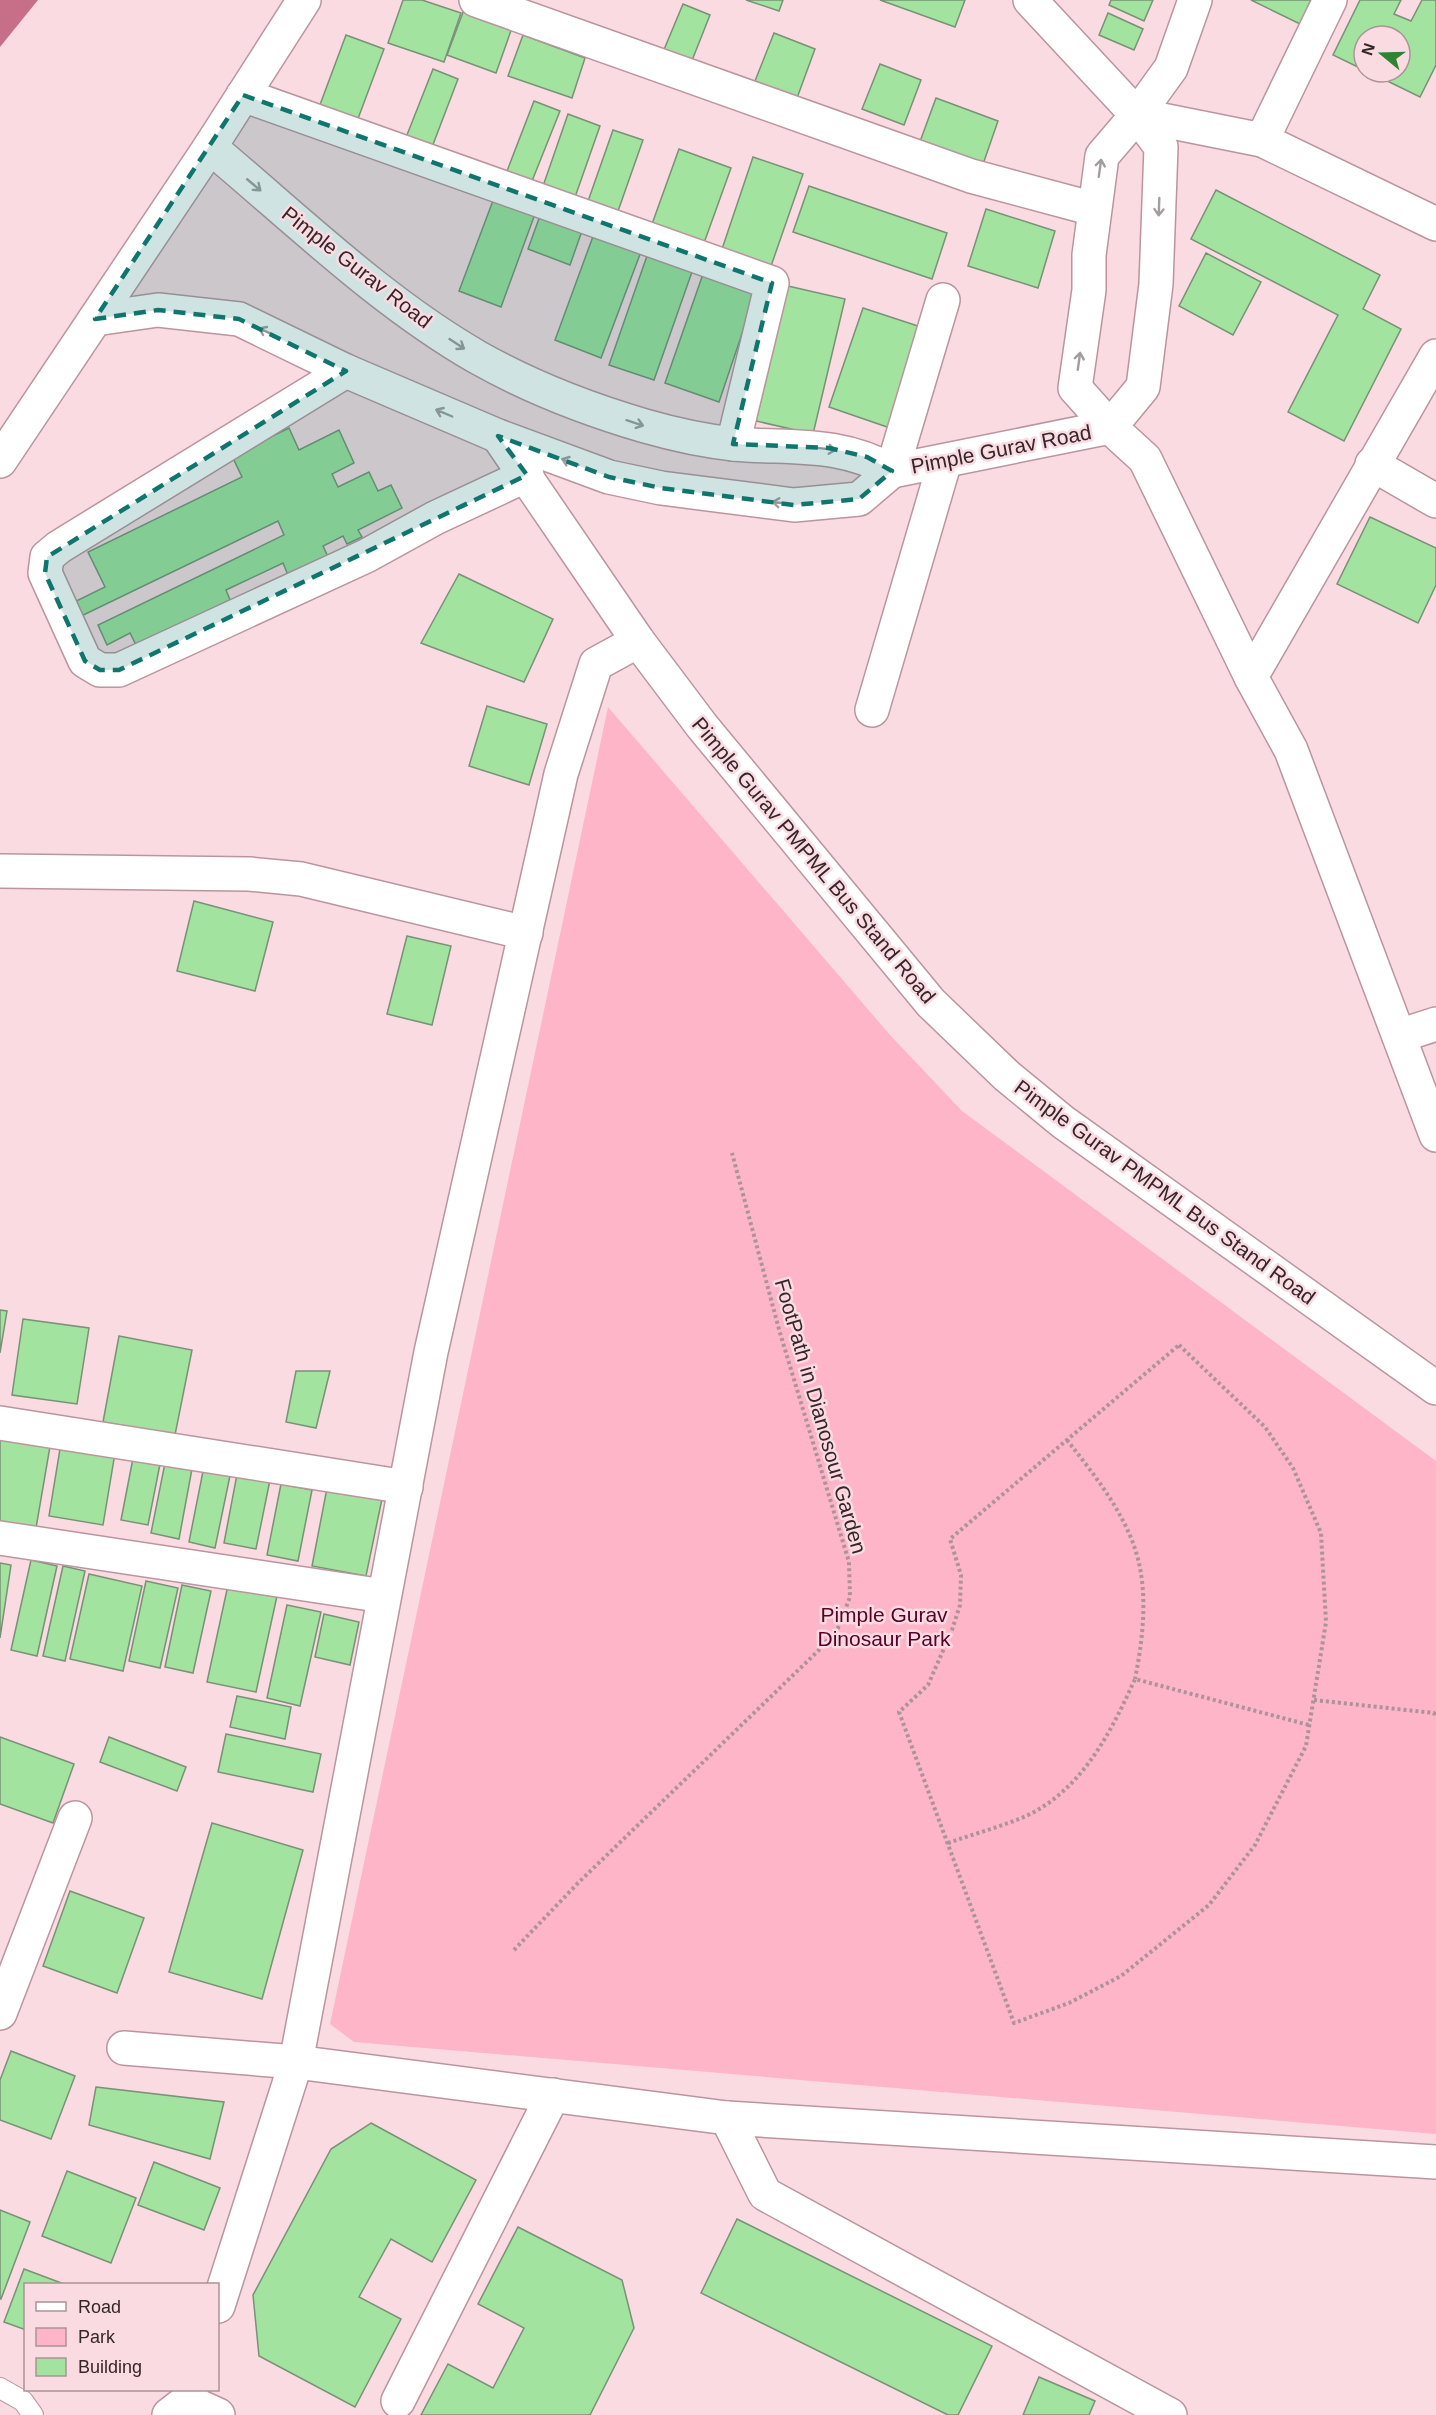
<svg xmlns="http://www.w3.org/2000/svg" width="1436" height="2415" font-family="Arial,sans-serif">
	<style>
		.green { fill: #feb5c7 }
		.water { fill: #c76f88 }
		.building { fill: #a1e39f; stroke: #799177; stroke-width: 1.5 }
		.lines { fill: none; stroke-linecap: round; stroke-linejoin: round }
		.service-casing { stroke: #bb959e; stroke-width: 22 }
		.minor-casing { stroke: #bb959e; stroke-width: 36 }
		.tertiary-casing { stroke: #bb959e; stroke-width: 36 }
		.path { stroke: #ac9398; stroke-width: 4; stroke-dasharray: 3 3; stroke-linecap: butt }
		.service { stroke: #fff; stroke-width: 20 }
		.minor { stroke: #fff; stroke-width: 33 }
		.tertiary { stroke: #fff; stroke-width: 33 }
		.oneway { stroke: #a49d9f }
		.marked { fill: #0f766e; fill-opacity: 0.2; stroke: #0f766e; stroke-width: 4.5; stroke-dasharray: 12 8; stroke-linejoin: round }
		.labels { text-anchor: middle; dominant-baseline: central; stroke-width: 5; stroke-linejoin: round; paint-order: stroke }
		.street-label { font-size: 21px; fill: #352629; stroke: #fbdbe2 }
		.park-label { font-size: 21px; fill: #560327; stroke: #fbdbe2 }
	</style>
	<rect width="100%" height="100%" fill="#fbdbe2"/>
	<path class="green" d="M 608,707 L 890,1035 L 962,1111 L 1436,1461 L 1436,2134 L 354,2042 L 330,2024 Z"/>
	<path class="water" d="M 0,0 L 38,0 L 0,47 Z"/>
	<g class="building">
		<path d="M 403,0 L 422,0 L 461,13 L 444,62 L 388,43 Z"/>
		<path d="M 746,0 L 783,0 L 779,11 Z"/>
		<path d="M 880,0 L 965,0 L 955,27 Z"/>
		<path d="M 1111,0 L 1153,0 L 1144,21 L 1109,5 Z"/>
		<path d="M 1251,0 L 1311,0 L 1300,24 Z"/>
		<path d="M 1360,0 L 1401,0 L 1394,14 L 1411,21 L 1422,0 L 1436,0 L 1436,65 L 1420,97 L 1369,72 L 1400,72 L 1400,36 L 1364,36 L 1364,70 L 1333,55 Z"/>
		<path d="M 683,4 L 710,15 L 691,63 L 663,52 Z"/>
		<path d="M 465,7 L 513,25 L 496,73 L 447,55 Z"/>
		<path d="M 1108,13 L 1143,29 L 1134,50 L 1099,35 Z"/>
		<path d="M 774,33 L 815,49 L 797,98 L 755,81 Z"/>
		<path d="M 346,35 L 384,49 L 356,124 L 318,110 Z"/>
		<path d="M 523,35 L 585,58 L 572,98 L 508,76 Z"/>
		<path d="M 880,64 L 921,80 L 904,125 L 862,109 Z"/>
		<path d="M 433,69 L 458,79 L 429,155 L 403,145 Z"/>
		<path d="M 936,98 L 998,121 L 981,170 L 918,147 Z"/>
		<path d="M 534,101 L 560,111 L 532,181 L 507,171 Z"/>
		<path d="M 568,114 L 600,126 L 574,200 L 542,189 Z"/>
		<path d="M 613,130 L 643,140 L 617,214 L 587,204 Z"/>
		<path d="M 679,149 L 731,168 L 704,243 L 652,224 Z"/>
		<path d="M 753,157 L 803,174 L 770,269 L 721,252 Z"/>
		<path d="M 809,186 L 947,233 L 932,279 L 793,232 Z"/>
		<path d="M 1216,190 L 1380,275 L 1363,309 L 1401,329 L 1344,441 L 1288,412 L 1338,315 L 1191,239 Z"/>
		<path d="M 494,198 L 535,214 L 501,307 L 459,291 Z"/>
		<path d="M 986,209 L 1055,231 L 1038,288 L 968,266 Z"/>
		<path d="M 541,213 L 583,228 L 570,265 L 528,249 Z"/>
		<path d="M 595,231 L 642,249 L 601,358 L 555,340 Z"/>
		<path d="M 648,253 L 693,269 L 654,380 L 609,365 Z"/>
		<path d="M 1206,253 L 1261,282 L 1233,335 L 1179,306 Z"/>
		<path d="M 703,274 L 756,292 L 719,402 L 665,383 Z"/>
		<path d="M 788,286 L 845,299 L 813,434 L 756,421 Z"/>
		<path d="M 863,308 L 924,328 L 890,428 L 829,407 Z"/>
		<path d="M 289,428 L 299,450 L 339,430 L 354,463 L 332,474 L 338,487 L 369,472 L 378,491 L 391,485 L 402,508 L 358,530 L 362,537 L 347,544 L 343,536 L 323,546 L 330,561 L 290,580 L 283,563 L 226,590 L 230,600 L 209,610 L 212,615 L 136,645 L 130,633 L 107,645 L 98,625 L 284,535 L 278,521 L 73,620 L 66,606 L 105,587 L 88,552 L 242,477 L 232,456 Z"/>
		<path d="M 1370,517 L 1436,548 L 1436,585 L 1418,623 L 1337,584 Z"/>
		<path d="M 459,574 L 553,619 L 524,682 L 421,643 Z"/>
		<path d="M 487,706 L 547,724 L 529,785 L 469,766 Z"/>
		<path d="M 194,901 L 273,922 L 255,991 L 177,971 Z"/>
		<path d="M 407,936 L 451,946 L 432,1025 L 387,1014 Z"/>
		<path d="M 0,1310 L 7,1311 L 0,1353 Z"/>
		<path d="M 23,1319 L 89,1328 L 77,1404 L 12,1395 Z"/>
		<path d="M 119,1336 L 192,1350 L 175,1435 L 103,1422 Z"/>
		<path d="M 296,1371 L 330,1371 L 316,1428 L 286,1422 Z"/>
		<path d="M 0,1427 L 52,1435 L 36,1528 L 0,1522 Z"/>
		<path d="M 62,1437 L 116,1447 L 103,1525 L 49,1516 Z"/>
		<path d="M 135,1448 L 162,1454 L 148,1525 L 121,1520 Z"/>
		<path d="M 167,1453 L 194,1458 L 179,1539 L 151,1533 Z"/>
		<path d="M 205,1461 L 232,1466 L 215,1548 L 189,1542 Z"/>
		<path d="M 238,1469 L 271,1475 L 256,1549 L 224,1543 Z"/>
		<path d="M 328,1483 L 383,1494 L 366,1576 L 312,1566 Z"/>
		<path d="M 281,1484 L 312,1490 L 298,1561 L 267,1555 Z"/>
		<path d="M 31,1560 L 57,1566 L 37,1656 L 11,1650 Z"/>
		<path d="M 0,1563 L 11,1565 L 0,1638 Z"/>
		<path d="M 63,1566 L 85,1571 L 65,1661 L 43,1656 Z"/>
		<path d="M 89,1574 L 142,1586 L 123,1671 L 70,1659 Z"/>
		<path d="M 146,1581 L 178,1588 L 160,1668 L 129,1661 Z"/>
		<path d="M 182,1585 L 211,1591 L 193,1673 L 165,1667 Z"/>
		<path d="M 228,1585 L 277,1596 L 256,1692 L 207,1682 Z"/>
		<path d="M 287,1605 L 321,1612 L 300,1706 L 267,1698 Z"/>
		<path d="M 324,1614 L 359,1622 L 350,1665 L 315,1657 Z"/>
		<path d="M 237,1696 L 291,1707 L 285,1739 L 230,1727 Z"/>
		<path d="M 226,1734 L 321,1754 L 313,1792 L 218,1772 Z"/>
		<path d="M 0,1737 L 74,1764 L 53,1823 L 0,1804 Z"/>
		<path d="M 109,1737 L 186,1767 L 177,1791 L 100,1762 Z"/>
		<path d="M 212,1823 L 303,1850 L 262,1999 L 169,1972 Z"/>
		<path d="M 70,1891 L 144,1918 L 117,1993 L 43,1966 Z"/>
		<path d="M 11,2051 L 75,2076 L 51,2139 L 0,2120 L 0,2080 Z"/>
		<path d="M 96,2087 L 224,2102 L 210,2159 L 89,2125 Z"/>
		<path d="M 371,2123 L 476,2180 L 432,2262 L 391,2239 L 359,2297 L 401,2319 L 355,2407 L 259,2356 L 253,2295 L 331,2149 Z"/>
		<path d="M 154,2162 L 220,2188 L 204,2230 L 138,2205 Z"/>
		<path d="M 67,2171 L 136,2198 L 111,2263 L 42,2236 Z"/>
		<path d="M 0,2210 L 30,2222 L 1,2299 L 0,2299 Z"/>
		<path d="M 737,2219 L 992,2346 L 958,2415 L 948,2415 L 701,2293 Z"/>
		<path d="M 518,2227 L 622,2280 L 634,2328 L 590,2415 L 421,2415 L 448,2364 L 493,2388 L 524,2328 L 478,2304 Z"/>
		<path d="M 24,2269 L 64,2284 L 26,2284 L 26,2330 L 4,2322 Z"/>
		<path d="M 1039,2377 L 1095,2401 L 1089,2415 L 1023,2415 Z"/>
	</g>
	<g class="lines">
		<g class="service-casing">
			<path id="service" d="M 0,2388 L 23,2401 L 33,2415"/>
		</g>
		<g class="minor-casing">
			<g id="minor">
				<path d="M 476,0 L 971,176 L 1094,209"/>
				<path d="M 1030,0 L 1137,115 L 1171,68 L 1195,0"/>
				<path d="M 243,95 L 772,283 L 733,444"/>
				<path d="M 1262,140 L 1330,0"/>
				<path d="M 346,371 L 59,547 L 47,557 L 45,573 L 85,661 L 100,670 L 119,670 L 366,556 L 435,518 L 527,475"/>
				<path d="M 1372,464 L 1436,501"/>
				<path d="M 892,471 L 943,300"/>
				<path d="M 1251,677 L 1436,356"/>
				<path d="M 872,710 L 945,461"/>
				<path d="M 0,871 L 249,874 L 301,879 L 526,933"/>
				<path d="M 1399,1036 L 1436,1024"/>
				<path d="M 0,1423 L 406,1487"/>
				<path d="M 0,1538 L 384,1596"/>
				<path d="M 0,2013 L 75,1818"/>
				<path d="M 124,2048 L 296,2062 L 727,2118 L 1436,2162"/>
				<path d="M 727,2118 L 765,2194 L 1170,2415"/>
				<path d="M 218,2306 L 296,2062 L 431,1352 L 561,774 L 596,664 L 638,641"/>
				<path d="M 187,2401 L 218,2415"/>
				<path d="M 398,2401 L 553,2095"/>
				<path d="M 169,2415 L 187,2401 L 191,2390"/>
			</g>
		</g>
		<g class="tertiary-casing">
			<g id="tertiary">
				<path d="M 1137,115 L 1102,156 L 1089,255 L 1089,290 L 1075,388 L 1110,427 L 1145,459 L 1251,677 L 1291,750 L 1436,1135"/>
				<path d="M 1137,115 L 1262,140 L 1436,224"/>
				<path d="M 210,147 C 296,219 380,301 477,357 C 530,387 587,409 645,426 C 673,434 704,441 734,444 C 792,449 838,441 892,471"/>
				<path d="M 95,319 L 158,310 L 239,319 L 346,371 L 498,436 L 609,477 L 661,488 L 794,505 L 859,499 L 892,471 L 1110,427"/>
				<path d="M 1110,427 L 1143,387 L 1156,284 L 1161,147 L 1137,115"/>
				<path d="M 498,436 L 638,641 L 702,726 L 931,1003 L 1007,1076 L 1063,1122 L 1436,1388"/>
				<path d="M 0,461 L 210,147 L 304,0"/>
			</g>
		</g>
		<g class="path">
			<path d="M 1179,1345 L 1265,1427 L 1293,1468 L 1321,1533 L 1326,1622 L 1306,1746 L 1255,1845 L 1209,1905 L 1121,1976 L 1069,2003 L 1014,2023 L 899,1712 L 928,1685 L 952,1630 L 960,1605 L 961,1575 L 950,1539 Z"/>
			<path d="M 1067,1440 C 1096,1477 1131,1520 1140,1568 C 1147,1604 1142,1644 1135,1679"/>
			<path d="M 1314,1700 L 1434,1713 L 1436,1718"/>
			<path d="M 948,1843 C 973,1834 1001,1827 1026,1816 C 1082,1790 1111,1732 1135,1679 L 1309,1725"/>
			<path d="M 514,1950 L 578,1883 L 818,1651 L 838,1628 L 850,1597 L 849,1562 L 780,1333 L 732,1153"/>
		</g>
		<use href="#service" class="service"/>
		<use href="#minor" class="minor"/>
		<use href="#tertiary" class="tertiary"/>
	</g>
	<defs><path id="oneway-shaft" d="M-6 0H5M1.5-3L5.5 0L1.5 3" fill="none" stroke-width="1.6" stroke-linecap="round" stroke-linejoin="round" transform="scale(1.5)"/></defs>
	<g class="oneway">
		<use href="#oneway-shaft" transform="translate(1100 168) rotate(-82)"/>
		<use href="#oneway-shaft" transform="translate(254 185) rotate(40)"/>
		<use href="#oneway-shaft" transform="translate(1159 207) rotate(92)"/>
		<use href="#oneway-shaft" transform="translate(267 332) rotate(-154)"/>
		<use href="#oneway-shaft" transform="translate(457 344) rotate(33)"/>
		<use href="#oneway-shaft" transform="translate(1079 361) rotate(-82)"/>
		<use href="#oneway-shaft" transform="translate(444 413) rotate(-157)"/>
		<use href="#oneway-shaft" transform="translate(635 423) rotate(18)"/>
		<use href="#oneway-shaft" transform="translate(827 449) rotate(7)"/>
		<use href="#oneway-shaft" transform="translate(570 462) rotate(-160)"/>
		<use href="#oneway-shaft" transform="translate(781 503) rotate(-173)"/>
	</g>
	<path class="marked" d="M 243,95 L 772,283 L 733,444 L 829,448 L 867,457 L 892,471 L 859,499 L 794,505 L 661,488 L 609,477 L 498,436 L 527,475 L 119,670 L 100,670 L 85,661 L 45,573 L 47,557 L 346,371 L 239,319 L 158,310 L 95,319 Z"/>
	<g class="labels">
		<g class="street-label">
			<text transform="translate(357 267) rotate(38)">Pimple Gurav Road</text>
			<text transform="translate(1001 449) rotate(-11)">Pimple Gurav Road</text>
			<text transform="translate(814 860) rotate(50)">Pimple Gurav PMPML Bus Stand Road</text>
			<text transform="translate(1165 1192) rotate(36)">Pimple Gurav PMPML Bus Stand Road</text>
			<text transform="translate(821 1416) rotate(74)">FootPath in Dianosour Garden</text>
		</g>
		<g class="park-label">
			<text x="884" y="1614">Pimple Gurav<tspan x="884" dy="24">Dinosaur Park</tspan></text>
		</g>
	</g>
	<rect x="24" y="2283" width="195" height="108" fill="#fbdbe2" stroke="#ac9398" stroke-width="1.5"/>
	<rect x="36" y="2302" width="30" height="9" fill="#ffffff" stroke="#ac9398" stroke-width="1.5"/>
	<text x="78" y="2313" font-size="18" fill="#352629">Road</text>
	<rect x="36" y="2328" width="30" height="18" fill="#feb5c7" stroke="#ac9398" stroke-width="1.5"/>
	<text x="78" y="2343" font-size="18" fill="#352629">Park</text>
	<rect x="36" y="2358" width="30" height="18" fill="#a1e39f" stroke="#ac9398" stroke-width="1.5"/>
	<text x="78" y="2373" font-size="18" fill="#352629">Building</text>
	<g transform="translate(1382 54) rotate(289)"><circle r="28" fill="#fbdbe2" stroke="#ac9398" stroke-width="1.5"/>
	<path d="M0-4.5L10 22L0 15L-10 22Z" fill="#2f8331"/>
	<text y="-9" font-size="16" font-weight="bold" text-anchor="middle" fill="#352629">N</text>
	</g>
</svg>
